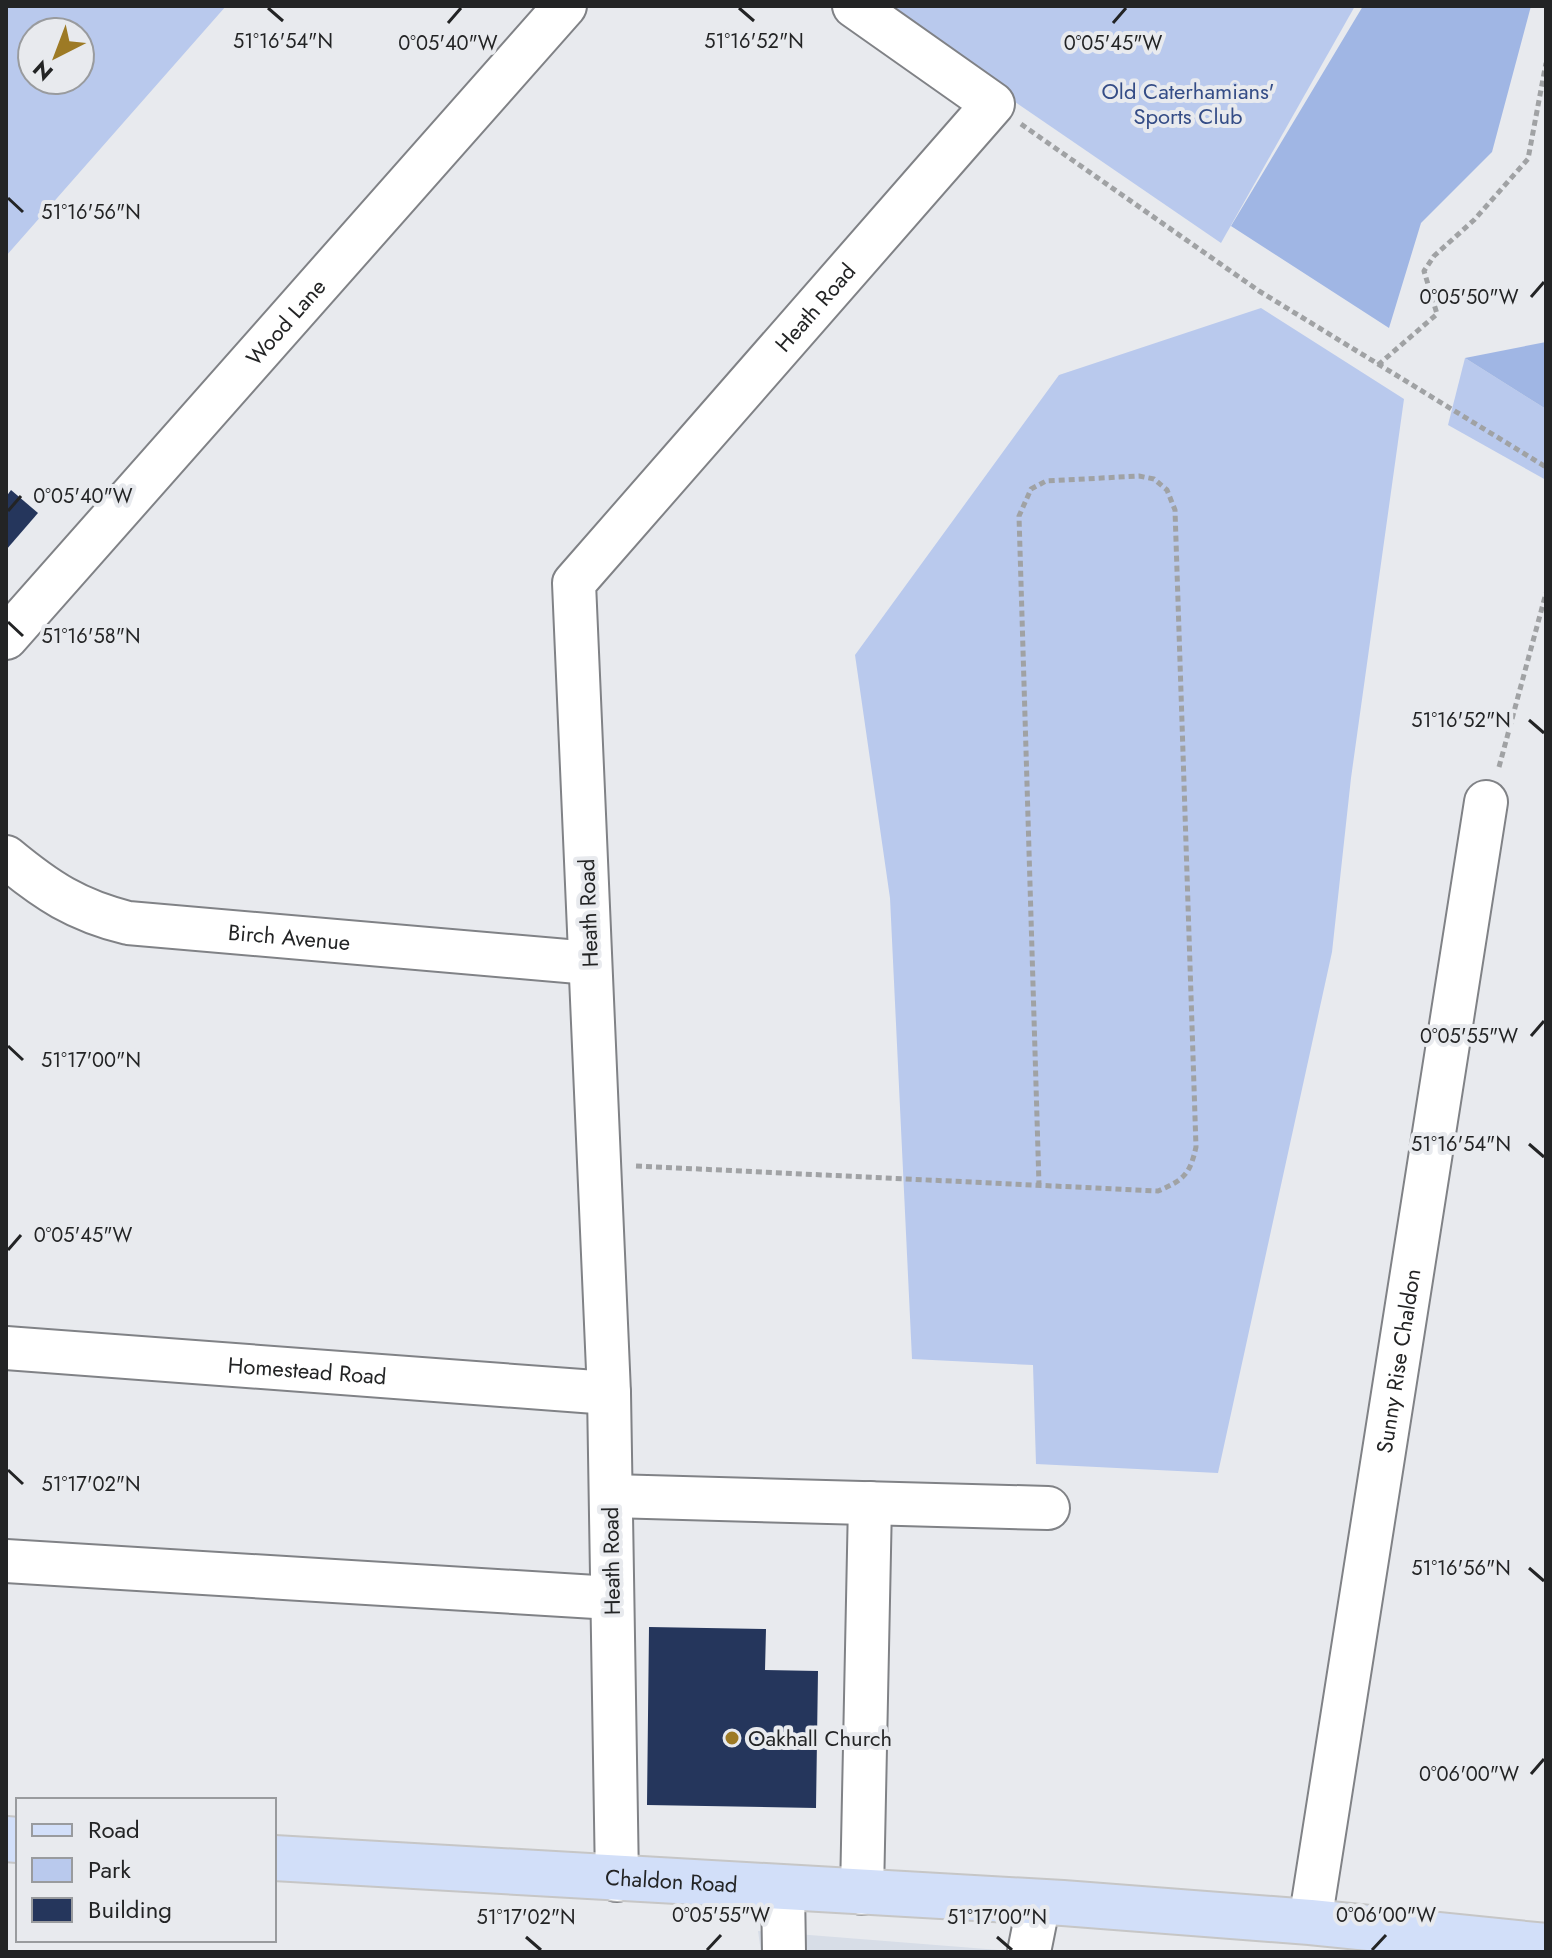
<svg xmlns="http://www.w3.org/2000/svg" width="1552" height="1958" font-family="Jost,sans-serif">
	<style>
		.built { fill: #d7dde7 }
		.green { fill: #b9c9ed; fill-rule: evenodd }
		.forest { fill: #a0b6e4 }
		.building { fill: #25365c }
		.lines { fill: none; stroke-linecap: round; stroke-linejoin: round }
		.minor-casing { stroke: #808286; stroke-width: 46 }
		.major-casing { stroke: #c6c6c6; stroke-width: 48 }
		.path { stroke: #a0a2a4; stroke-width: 5; stroke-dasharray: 6 4; stroke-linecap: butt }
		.minor { stroke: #fff; stroke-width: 42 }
		.major { stroke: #d2dff9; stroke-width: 44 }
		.ticks { fill: none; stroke: #232425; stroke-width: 3 }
		.poi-dot { fill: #9d7a25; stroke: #e8eaee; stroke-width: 3 }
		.labels { text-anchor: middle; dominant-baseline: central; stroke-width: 8; stroke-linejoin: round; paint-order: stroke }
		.park-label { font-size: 22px; fill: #344c86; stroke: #e8eaee }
		.street-label { font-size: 22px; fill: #232425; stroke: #e8eaee }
		.poi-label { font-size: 22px; fill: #232425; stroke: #e8eaee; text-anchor: start }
		.ticks-label { font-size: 20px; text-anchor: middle; fill: #232425; stroke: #e8eaee; stroke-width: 8; stroke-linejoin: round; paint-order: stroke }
	</style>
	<rect width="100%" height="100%" fill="#e8eaee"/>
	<path class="built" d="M 758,1931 L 1025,1952 L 761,1952 Z"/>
	<g class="green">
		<path d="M 6,6 L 226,6 L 6,256 ZM 32,32 L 80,32 L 80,80 L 32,80 Z"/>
		<path d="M 883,6 L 1355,6 L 1221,243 L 1018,104 Z"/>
		<path d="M 1261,308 L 1404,399 L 1351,778 L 1332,952 L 1218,1473 L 1036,1464 L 1033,1365 L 912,1359 L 890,898 L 855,655 L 1059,375 Z"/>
		<path d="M 1465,358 L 1546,409 L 1546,480 L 1448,425 Z"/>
	</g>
	<g class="forest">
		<path d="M 1363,6 L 1531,6 L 1492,152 L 1421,223 L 1389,328 L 1231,226 Z"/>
		<path d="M 1546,342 L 1546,409 L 1465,358 Z"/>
	</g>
	<g class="building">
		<path d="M 11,490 L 38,513 L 6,550 L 6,497 Z"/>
		<path d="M 649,1627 L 766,1629 L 765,1670 L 818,1671 L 816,1808 L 647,1805 Z"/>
	</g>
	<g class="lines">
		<g class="minor-casing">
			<g id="minor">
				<path id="s1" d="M 6,638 L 565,6"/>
				<path id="s2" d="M 6,857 C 47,891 76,910 128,923 L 590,963"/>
				<path id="s3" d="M 6,1348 L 609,1393"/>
				<path d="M 611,1496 L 1048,1508"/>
				<path d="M 6,1561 L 612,1598"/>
				<path id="s4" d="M 617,1880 L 609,1393 L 574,583 L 993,104 L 854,6"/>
				<path d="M 783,1889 L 784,1952"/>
				<path d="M 862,1893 L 870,1503"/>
				<path id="s5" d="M 1310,1922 L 1486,802"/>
				<path d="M 1029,1952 L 1039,1902"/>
			</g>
		</g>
		<g class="major-casing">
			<g id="major">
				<path d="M 6,1839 L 18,1840"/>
				<path id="s6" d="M 274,1858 L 1063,1903 L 1310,1922 L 1546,1946"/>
			</g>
		</g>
		<g class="path">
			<path d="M 1021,124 L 1259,291 L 1546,467"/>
			<path d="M 1378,365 L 1437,314 L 1424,271 L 1434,256 L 1474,220 L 1528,159 L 1546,63"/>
			<path d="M 1499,767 L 1546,593"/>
			<path d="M 636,1166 L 1158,1191 C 1184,1180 1190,1174 1196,1147 L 1175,510 L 1167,490 L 1154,479 L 1139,476 L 1046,481 L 1031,489 L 1019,516 L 1039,1185"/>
		</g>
		<use href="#minor" class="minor"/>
		<use href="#major" class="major"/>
	</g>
	<path class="ticks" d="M 268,8 L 283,21M 739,8 L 754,21M 448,23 L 461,8M 1113,23 L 1126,8M 8,198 L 23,212M 1531,297 L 1544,282M 8,511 L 21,496M 8,622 L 23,636M 1529,720 L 1544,733M 1531,1036 L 1544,1021M 8,1046 L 23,1060M 1529,1144 L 1544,1157M 8,1250 L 21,1235M 8,1470 L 23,1484M 1529,1568 L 1544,1581M 1531,1774 L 1544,1759M 526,1937 L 541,1950M 997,1937 L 1012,1950M 707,1950 L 721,1935M 1372,1950 L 1386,1935"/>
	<circle class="poi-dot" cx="732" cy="1738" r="8"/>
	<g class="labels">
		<g class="park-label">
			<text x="1188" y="91">Old Caterhamians'<tspan x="1188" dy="25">Sports Club</tspan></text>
		</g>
		<g class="street-label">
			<text stroke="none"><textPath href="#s4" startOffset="1664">Heath Road</textPath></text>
			<text stroke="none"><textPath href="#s1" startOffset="422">Wood Lane</textPath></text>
			<text transform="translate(588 913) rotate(-92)">Heath Road</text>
			<text stroke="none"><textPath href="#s2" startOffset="302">Birch Avenue</textPath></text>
			<text stroke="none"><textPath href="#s5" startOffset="568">Sunny Rise Chaldon</textPath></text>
			<text stroke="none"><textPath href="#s3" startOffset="302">Homestead Road</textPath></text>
			<text transform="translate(611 1561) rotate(-91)">Heath Road</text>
			<text stroke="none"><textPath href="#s6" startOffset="398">Chaldon Road</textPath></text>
		</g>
		<g class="poi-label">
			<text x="748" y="1738">Oakhall Church</text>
		</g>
	</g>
	<g class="ticks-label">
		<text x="283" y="48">51°16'54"N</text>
		<text x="754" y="48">51°16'52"N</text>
		<text x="448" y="50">0°05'40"W</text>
		<text x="1113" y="50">0°05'45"W</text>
		<text x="91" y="219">51°16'56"N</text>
		<text x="1469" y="304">0°05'50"W</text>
		<text x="83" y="503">0°05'40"W</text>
		<text x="91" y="643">51°16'58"N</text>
		<text x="1461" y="727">51°16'52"N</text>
		<text x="1469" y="1043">0°05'55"W</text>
		<text x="91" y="1067">51°17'00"N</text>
		<text x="1461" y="1151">51°16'54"N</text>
		<text x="83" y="1242">0°05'45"W</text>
		<text x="91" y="1491">51°17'02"N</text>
		<text x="1461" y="1575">51°16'56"N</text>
		<text x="1469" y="1781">0°06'00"W</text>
		<text x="721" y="1922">0°05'55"W</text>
		<text x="1386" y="1922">0°06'00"W</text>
		<text x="526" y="1924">51°17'02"N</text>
		<text x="997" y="1924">51°17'00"N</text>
	</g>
	<rect width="1552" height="1958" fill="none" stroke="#232425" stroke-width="16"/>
	<rect x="16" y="1798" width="260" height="144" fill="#e8eaee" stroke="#999b9e" stroke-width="2"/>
	<rect x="32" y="1824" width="40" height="12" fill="#d2dff9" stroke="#999b9e" stroke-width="2"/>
	<text x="88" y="1838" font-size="24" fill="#232425">Road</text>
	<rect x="32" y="1858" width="40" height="24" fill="#b9c9ed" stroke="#999b9e" stroke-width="2"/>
	<text x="88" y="1878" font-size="24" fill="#232425">Park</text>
	<rect x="32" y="1898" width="40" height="24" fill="#25365c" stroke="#999b9e" stroke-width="2"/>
	<text x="88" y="1918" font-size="24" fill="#232425">Building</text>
	<g transform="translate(56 56) rotate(222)"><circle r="38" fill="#e8eaee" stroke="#999b9e" stroke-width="2"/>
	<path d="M0-6L14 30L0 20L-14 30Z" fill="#9d7a25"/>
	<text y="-12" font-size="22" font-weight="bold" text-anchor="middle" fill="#232425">N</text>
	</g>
</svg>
